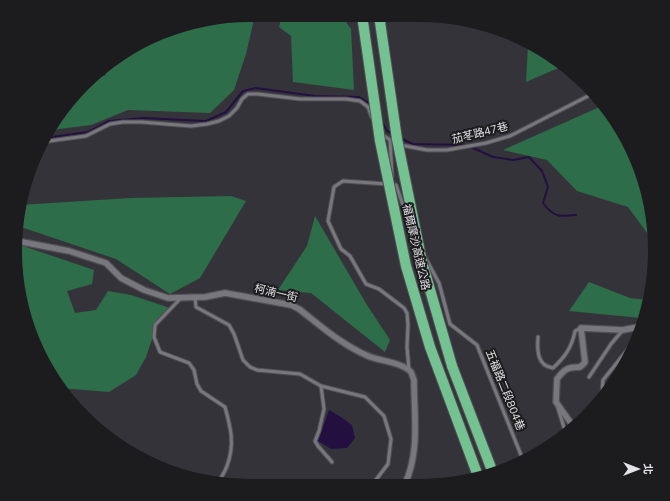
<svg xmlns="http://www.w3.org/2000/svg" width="670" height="501" font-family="'Nunito Sans','Noto Sans TC',sans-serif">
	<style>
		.forest { fill: #2e6d49 }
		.water { fill: #230f40 }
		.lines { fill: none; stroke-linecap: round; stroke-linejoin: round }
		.stream { stroke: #230f40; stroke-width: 2 }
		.lane-casing { stroke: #504f54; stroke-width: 5 }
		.street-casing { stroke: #504f54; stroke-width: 8 }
		.highway-casing { stroke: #504f54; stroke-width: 12 }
		.lane { stroke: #78777e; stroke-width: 3 }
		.street { stroke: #78777e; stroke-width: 5.5 }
		.highway { stroke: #74c192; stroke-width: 10 }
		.highway-bridge-casing { stroke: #504f54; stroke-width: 12; stroke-linecap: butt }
		.highway-bridge { stroke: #74c192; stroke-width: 10 }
		.labels { text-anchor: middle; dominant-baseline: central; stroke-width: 4; stroke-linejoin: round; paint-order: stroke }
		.street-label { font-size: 11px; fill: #e3e2e6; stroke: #1c1b1e }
	</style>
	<rect width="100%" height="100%" fill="#35333a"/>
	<g class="forest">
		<path d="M 250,15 L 255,15 L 246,54 L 234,90 L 210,113 L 128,110 L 91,125 L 51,130 L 84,84 L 87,82 L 106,75 L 104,68 L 133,47 L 189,23 Z"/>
		<path d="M 282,15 L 341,15 L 351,29 L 354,90 L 293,82 L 291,36 L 279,27 Z"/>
		<path d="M 440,16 L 462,20 L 463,26 L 442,22 Z"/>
		<path d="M 528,45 L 551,55 L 563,66 L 526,82 Z"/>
		<path d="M 604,105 L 606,107 L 647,190 L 650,237 L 628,207 L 577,191 L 547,160 L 503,150 Z"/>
		<path d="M 231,196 L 246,201 L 200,278 L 170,294 L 116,259 L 18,226 L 19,205 L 131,198 Z"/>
		<path d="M 315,216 L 367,305 L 390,340 L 385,352 L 311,293 L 278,290 L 307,246 Z"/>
		<path d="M 17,244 L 94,270 L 92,284 L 67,291 L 75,313 L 96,310 L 108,291 L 131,295 L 173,309 L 160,316 L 146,357 L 136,375 L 109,392 L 60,388 L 33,340 L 16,266 Z"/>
		<path d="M 589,282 L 630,298 L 647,300 L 641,318 L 569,311 Z"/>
	</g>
	<path class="water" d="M 329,410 L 341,417 L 352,425 L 355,438 L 347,448 L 331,449 L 318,441 Z"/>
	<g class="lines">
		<g class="stream">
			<path d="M 382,122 L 387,131 L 393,134"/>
			<path d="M 45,138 L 88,132 L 109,121 L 144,118 L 206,121 L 226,112 L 243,91 L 256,88 L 315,96 L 359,97 L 371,104"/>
			<path d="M 400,138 L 413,144 L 467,145"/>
			<path d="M 471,147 L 493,157 L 513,160 L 529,157 L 542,171 L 548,187 L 543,203 C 554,217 558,217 576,215"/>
		</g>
		<g class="lane-casing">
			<g id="lane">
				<path d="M 381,134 L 395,143"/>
				<path d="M 390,140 L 392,176"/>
				<path d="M 42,142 L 86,136 L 110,124 L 123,122 L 141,122 L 191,126 L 207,124 L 219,121 L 229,116 L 237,108 L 242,99 L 248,94 L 258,94 L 300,99 L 346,99 L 360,101 L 368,107 L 372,118"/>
				<path d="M 400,145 L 427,150 L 447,150 L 486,143 L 510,136 L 592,94"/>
				<path d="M 387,184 L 343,181 L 334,187 L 328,221 L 341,249 L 350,256 L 366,284 L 379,289 L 404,308 L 407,313 L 408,325 L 407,347 L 409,370"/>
				<path d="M 392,185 L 396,185 L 410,225"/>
				<path d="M 425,257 L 439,283 L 450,324 L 477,345 L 523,460"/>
				<path d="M 195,298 L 196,307 L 229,325 L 234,334 L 243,360 L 250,367 L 257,370 L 300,374 L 321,386 L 365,397 L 384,416 L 391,439 L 388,464 L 372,485"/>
				<path d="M 180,299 L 155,325 L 154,337 L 160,352 L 189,363 L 194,370 L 197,384 L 201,391 L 225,407 C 231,429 235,444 227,466 C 224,473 222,478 217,483"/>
				<path d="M 538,337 C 537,350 537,366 553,368 C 565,357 572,347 575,331 L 581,328"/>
				<path d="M 589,377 L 611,344 L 623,330"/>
				<path d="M 321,386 L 324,409 L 319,431 L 315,441 L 318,446 L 332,462"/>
				<path d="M 602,393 L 603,380 L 632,344"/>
				<path d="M 558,408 L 566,434"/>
			</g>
		</g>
		<g class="street-casing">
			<g id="street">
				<path d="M 17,241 L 69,251 L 106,263 L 121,278 L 144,290 L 168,298 L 205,297 L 225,293 L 291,305 L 299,309 C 321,326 342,345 368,356 C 379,361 402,362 411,372 C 412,374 413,378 414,380 C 414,416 420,451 405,484"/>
				<path d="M 573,426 L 556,402 L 557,379 C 560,375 564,369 570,368 C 578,366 579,370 585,362 L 581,328 L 623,330 L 638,327"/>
			</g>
		</g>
		<g class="highway-casing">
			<g id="highway">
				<path d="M 430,347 L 478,476"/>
				<path d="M 452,366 L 493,473"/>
			</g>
		</g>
		<use href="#lane" class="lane"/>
		<use href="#street" class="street"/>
		<use href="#highway" class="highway"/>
		<g class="highway-bridge-casing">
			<g id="highway-bridge">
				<path d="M 362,15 L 380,141 L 406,266 L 430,347"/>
				<path d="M 379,15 L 397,139 L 422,262 L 452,366"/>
			</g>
		</g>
		<use href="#highway-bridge" class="highway-bridge"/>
	</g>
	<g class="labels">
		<g class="street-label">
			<text transform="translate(480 133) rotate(-14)">茄苳路47巷</text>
			<text transform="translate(416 247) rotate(77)">福爾摩沙高速公路</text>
			<text transform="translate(276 293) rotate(13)">柯湳一街</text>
			<text transform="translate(505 390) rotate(68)">五福路二段804巷</text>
		</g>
	</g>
	<path d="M0 0H670V501H0ZM250 22H420A228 228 0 0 1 648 250V251A228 228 0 0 1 420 479H250A228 228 0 0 1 22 251V250A228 228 0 0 1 250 22Z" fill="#1c1b1e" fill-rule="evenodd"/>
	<g transform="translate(638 469) rotate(90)" stroke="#1c1b1e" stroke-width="3" paint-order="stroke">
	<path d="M0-3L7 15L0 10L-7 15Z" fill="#e3e2e6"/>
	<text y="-6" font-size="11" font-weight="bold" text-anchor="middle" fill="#e3e2e6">北</text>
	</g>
</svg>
